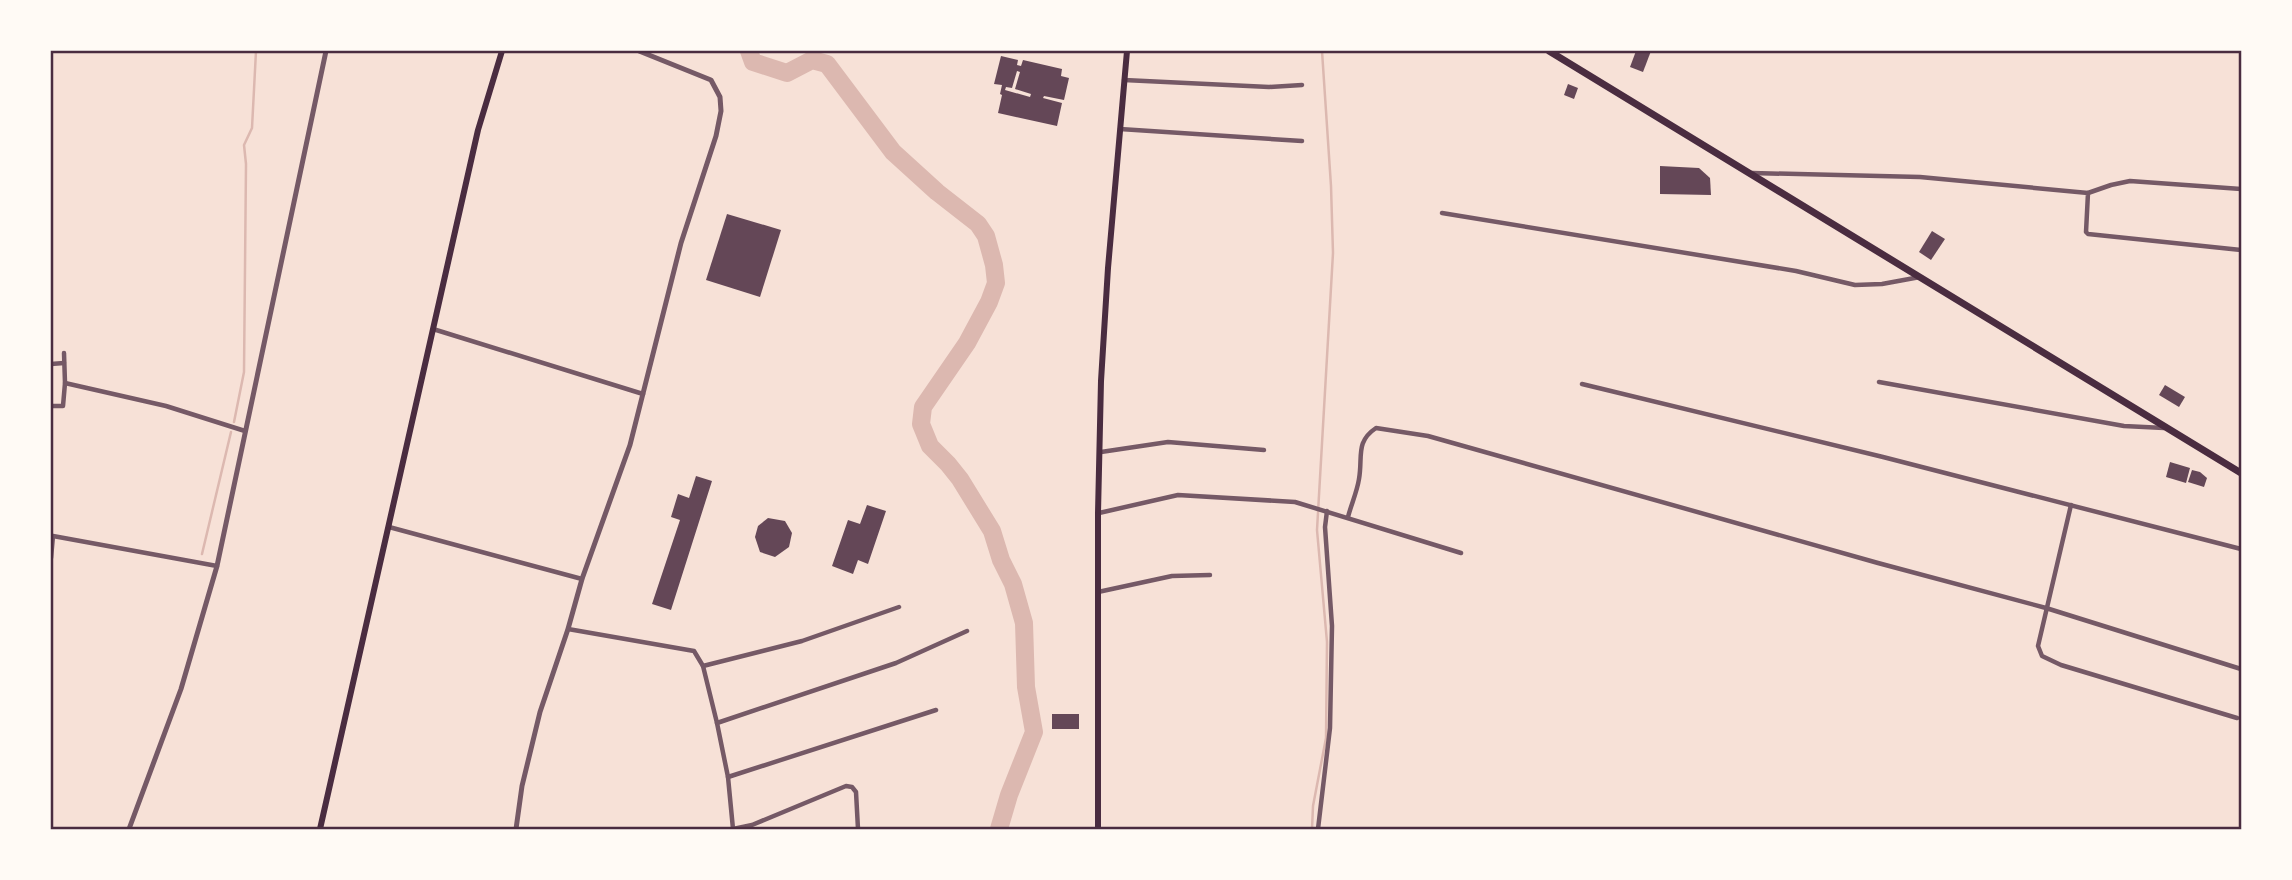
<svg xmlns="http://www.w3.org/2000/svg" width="2292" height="880" font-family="'Varela Round',sans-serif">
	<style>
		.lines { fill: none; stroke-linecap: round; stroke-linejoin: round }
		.stream { stroke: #dcb8b0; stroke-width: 2.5 }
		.river { stroke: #dcb8b0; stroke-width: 18 }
		.building { fill: #644757; fill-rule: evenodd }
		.minor { stroke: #755966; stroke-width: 4.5 }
		.tertiary { stroke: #755966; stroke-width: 5 }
		.secondary { stroke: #4a2c40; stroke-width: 6 }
		.primary { stroke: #4a2c40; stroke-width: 7 }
		.neatline { fill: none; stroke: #4a2c40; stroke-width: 2.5 }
	</style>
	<rect width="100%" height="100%" fill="#f7e1d7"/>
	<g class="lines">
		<g class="stream">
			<path d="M 234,422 L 244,372 L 246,164 L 244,145 L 252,128 L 256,51"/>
			<path d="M 202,554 L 231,432"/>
			<path d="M 1312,829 L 1313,806 L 1326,738 L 1327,642 L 1317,530 L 1333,253 L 1331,186 L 1322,51"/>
		</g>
		<path class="river" d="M 749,51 L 753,62 L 787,73 L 812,60 L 827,64 L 893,152 L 937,192 L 978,224 L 986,236 L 994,265 L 996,283 L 989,302 L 967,343 L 923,407 L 921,424 L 930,446 L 948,464 L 960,479 L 992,531 L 1001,560 L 1013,584 L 1024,623 L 1026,687 L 1034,732 L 1009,795 L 999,829"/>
	</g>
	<g class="building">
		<path d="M 1636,51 L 1651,51 L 1643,72 L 1630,67 Z"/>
		<path d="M 1001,56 L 1018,60 L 1017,65 L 1021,66 L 1023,60 L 1062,69 L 1061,76 L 1069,78 L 1064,100 L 1044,96 L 1043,98 L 1062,103 L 1057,126 L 998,113 L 1002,95 L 1000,94 L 1002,85 L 994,84 ZM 1017,71 L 1020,72 L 1015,89 L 1031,94 L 1030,97 L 1005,90 L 1006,87 L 1012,88 Z"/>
		<path d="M 1568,84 L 1578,88 L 1574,99 L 1564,95 Z"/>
		<path d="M 1660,166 L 1699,168 L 1710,178 L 1711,195 L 1660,194 Z"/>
		<path d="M 727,214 L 781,230 L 760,297 L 706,280 Z"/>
		<path d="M 1932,231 L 1945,239 L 1931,260 L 1919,252 Z"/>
		<path d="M 2165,385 L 2185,397 L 2179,407 L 2159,395 Z"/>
		<path d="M 2170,462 L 2190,468 L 2186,483 L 2166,477 Z"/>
		<path d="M 2192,470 L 2200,472 L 2207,478 L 2204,487 L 2188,482 Z"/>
		<path d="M 696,476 L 712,481 L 671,610 L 652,604 L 680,520 L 671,517 L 678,494 L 689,498 Z"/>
		<path d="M 867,505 L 886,511 L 868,564 L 858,560 L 853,574 L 832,566 L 848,520 L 860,524 Z"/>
		<path d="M 768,518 L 785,521 L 792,533 L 789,547 L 775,557 L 760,552 L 755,537 L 758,526 Z"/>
		<rect x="1052" y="714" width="27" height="15"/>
	</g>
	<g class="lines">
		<g class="minor">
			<path d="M 1124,80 L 1269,87 L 1302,85"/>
			<path d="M 1120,129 L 1302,141"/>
			<path d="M 1752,173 L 1920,177 L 2088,193 L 2086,232 L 2088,234 L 2241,250"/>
			<path d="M 2088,193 L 2111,185 L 2130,181 L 2241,189"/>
			<path d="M 1442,213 L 1796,271 L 1855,285 L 1882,284 L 1920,277"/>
			<path d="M 433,329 L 643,394"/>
			<path d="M 51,364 L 64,363"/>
			<path d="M 1879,382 L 2124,426 L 2164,428"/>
			<path d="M 65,383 L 166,406 L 245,431"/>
			<path d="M 1582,384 L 1883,457 L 2241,549"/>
			<path d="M 51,406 L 63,406 L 65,383 L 64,353"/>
			<path d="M 1101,452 L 1168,442 L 1264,450"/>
			<path d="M 2071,505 L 2038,646 L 2042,656 L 2061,665 L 2237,718"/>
			<path d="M 1099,513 L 1178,495 L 1295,502 L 1461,553"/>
			<path d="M 1348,517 C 1351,505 1357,492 1359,479 C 1363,457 1355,442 1376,428 L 1428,436 L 1878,563 L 2046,608 L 2241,669"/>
			<path d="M 389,527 L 582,579"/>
			<path d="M 51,558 L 53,536 L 217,566"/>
			<path d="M 1098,592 L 1172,576 L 1210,575"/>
			<path d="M 568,629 L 694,651 L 703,666 L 717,723 L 728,777 L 733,829"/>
			<path d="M 703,666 L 802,641 L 899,607"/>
			<path d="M 717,723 L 896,663 L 967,631"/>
			<path d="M 728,777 L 936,710"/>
			<path d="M 733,829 L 752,825 L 846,786 L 852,787 L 856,792 L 858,829"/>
			<path d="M 1318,829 L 1330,728 L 1332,626 L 1325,527 L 1327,511"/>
		</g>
		<g class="tertiary">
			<path d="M 129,829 L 181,689 L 217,566 L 326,51"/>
			<path d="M 516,829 L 522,786 L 540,712 L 568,629 L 582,579 L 630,445 L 681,243 L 716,136 L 721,111 L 720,97 L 711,80 L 639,51"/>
		</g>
		<g class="secondary">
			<path d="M 320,829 L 478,130 L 502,51"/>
			<path d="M 1098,829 L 1098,513 L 1101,381 L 1108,268 L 1127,51"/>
		</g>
		<path class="primary" d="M 1549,51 L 2241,473"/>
	</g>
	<rect width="2292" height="880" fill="none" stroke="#fffaf5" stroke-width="105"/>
	<rect x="52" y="52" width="2188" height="776" class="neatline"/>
</svg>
